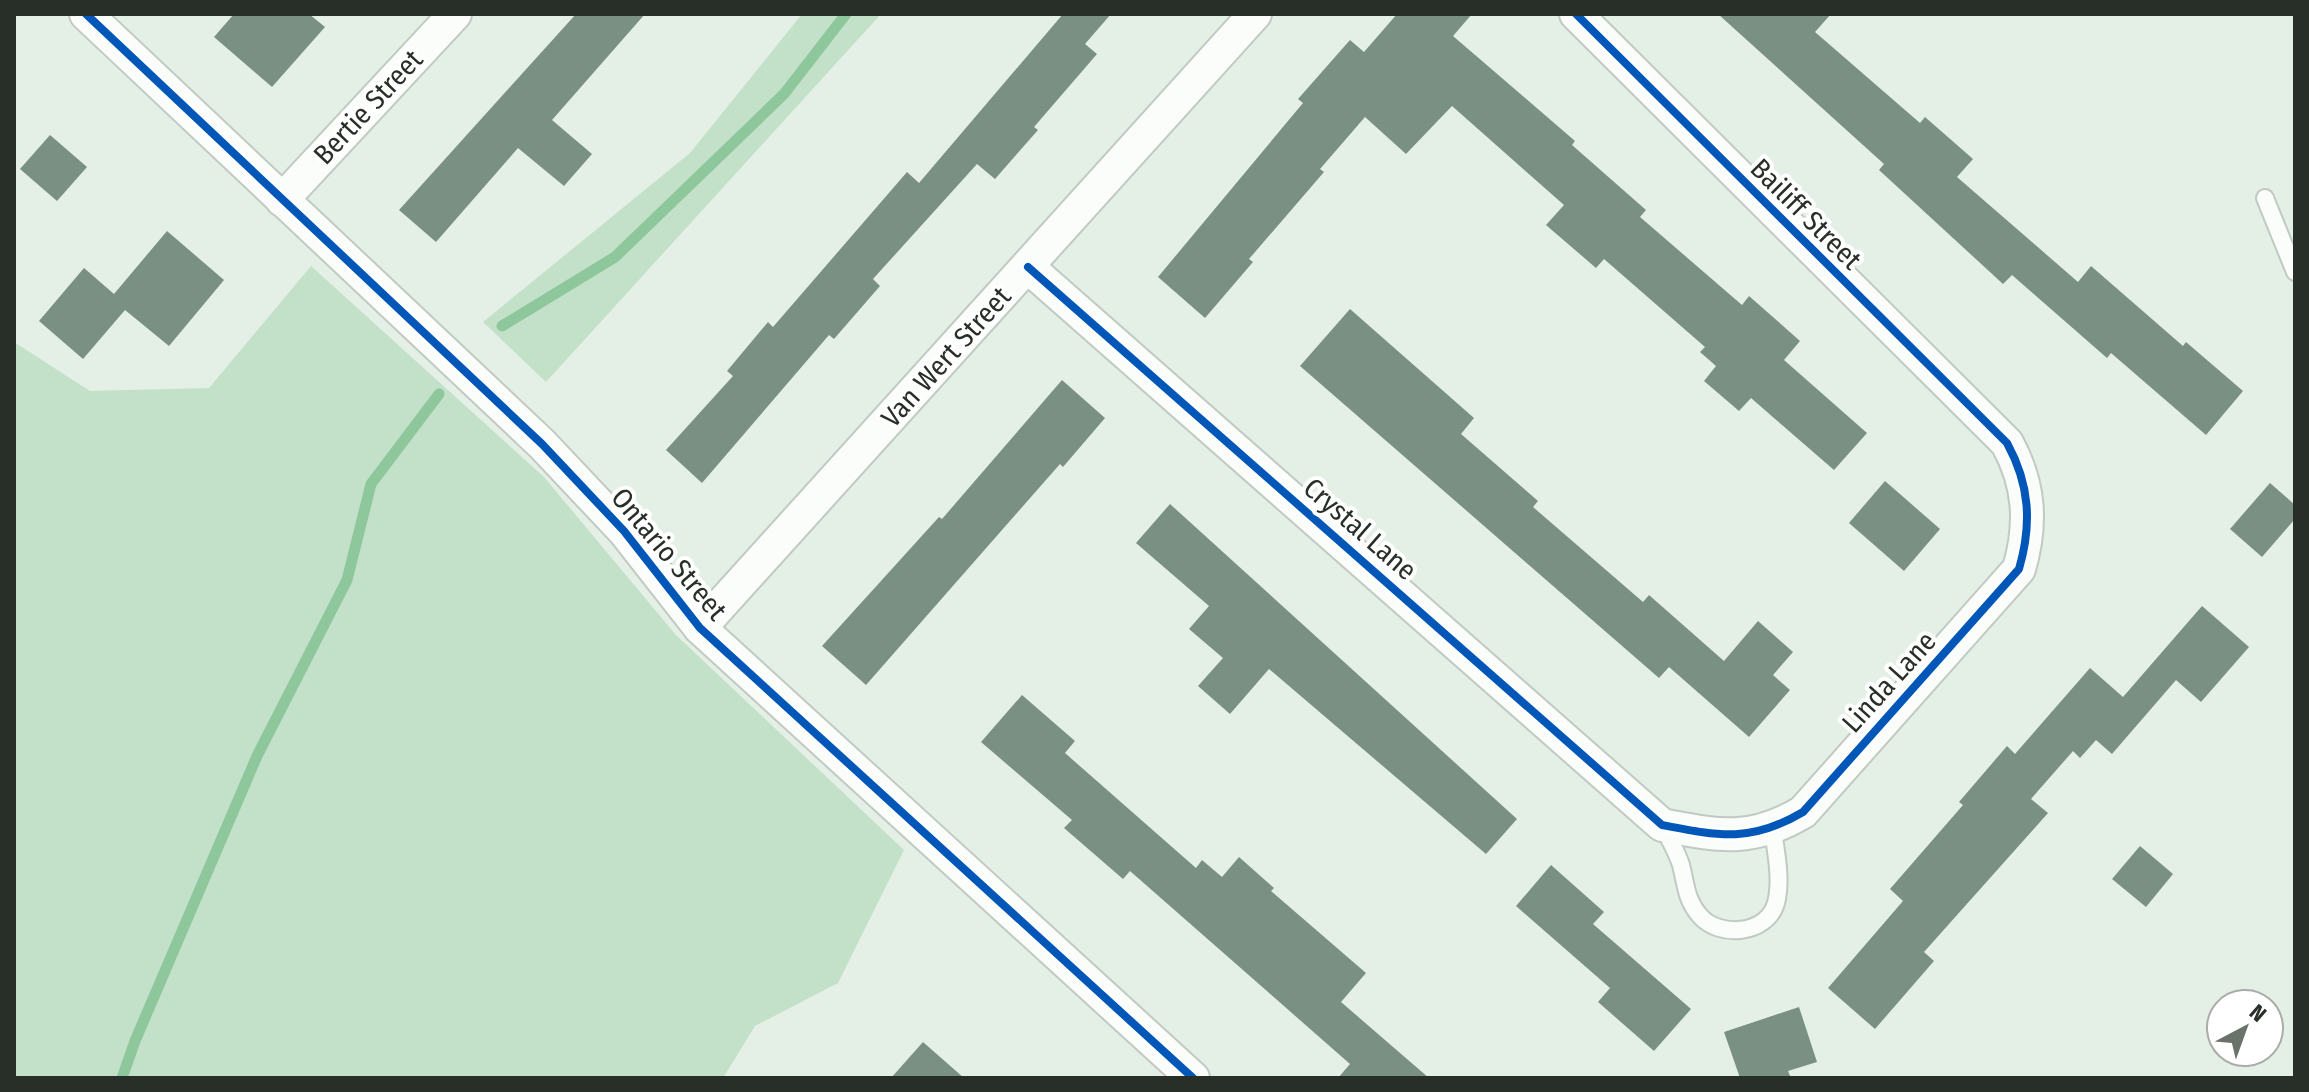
<svg xmlns="http://www.w3.org/2000/svg" width="2309" height="1092" font-family="'Fira Sans Condensed',sans-serif">
	<style>
		.green { fill: #c3e1c9 }
		.lines { fill: none; stroke-linecap: round; stroke-linejoin: round }
		.stream { stroke: #8fc79d; stroke-width: 11 }
		.building { fill: #7a9082 }
		.lane-casing { stroke: #c0cac2; stroke-width: 20 }
		.street-casing { stroke: #c0cac2; stroke-width: 36 }
		.lane { stroke: #fbfdfb; stroke-width: 16 }
		.street { stroke: #fbfdfb; stroke-width: 32 }
		.cycleway-casing { stroke: #fff; stroke-width: 13 }
		.cycleway { stroke: #0057b8; stroke-width: 8 }
		.labels { text-anchor: middle; dominant-baseline: central; stroke-width: 8; stroke-linejoin: round; paint-order: stroke }
		.street-label { font-size: 28px; fill: #272f28; stroke: #fff }
	</style>
	<rect width="100%" height="100%" fill="#e4f0e6"/>
	<g class="green">
		<path d="M 802,14 L 881,14 L 546,382 L 483,322 L 690,153 Z"/>
		<path d="M 311,266 L 544,477 L 676,635 L 904,850 L 838,983 L 755,1026 L 723,1078 L 14,1078 L 14,342 L 90,391 L 209,388 Z"/>
	</g>
	<g class="lines">
		<g class="stream">
			<path d="M 502,326 L 615,257 L 784,94 L 846,14"/>
			<path d="M 122,1078 L 135,1041 L 257,756 L 347,580 L 371,484 L 439,394"/>
		</g>
	</g>
	<g class="building">
		<path d="M 234,14 L 309,14 L 325,27 L 272,87 L 214,37 Z"/>
		<path d="M 576,14 L 645,14 L 552,120 L 592,154 L 564,186 L 518,148 L 436,242 L 399,210 Z"/>
		<path d="M 1063,14 L 1111,14 L 1085,44 L 1097,54 L 1034,127 L 1038,130 L 995,179 L 977,164 L 873,279 L 880,286 L 834,339 L 829,335 L 702,483 L 666,450 L 733,376 L 727,371 L 768,322 L 773,327 L 907,172 L 919,183 Z"/>
		<path d="M 1397,14 L 1472,14 L 1453,36 L 1575,141 L 1572,145 L 1646,210 L 1640,217 L 1742,305 L 1749,296 L 1800,341 L 1784,360 L 1867,433 L 1834,470 L 1751,398 L 1739,411 L 1704,381 L 1716,366 L 1700,352 L 1705,347 L 1604,259 L 1596,268 L 1546,225 L 1564,205 L 1452,106 L 1406,154 L 1365,117 L 1320,169 L 1324,172 L 1249,259 L 1253,262 L 1205,318 L 1158,277 L 1303,103 L 1298,99 L 1350,40 L 1364,52 Z"/>
		<path d="M 1718,14 L 1831,14 L 1815,32 L 1920,123 L 1925,117 L 1973,159 L 1957,177 L 2078,282 L 2091,266 L 2183,346 L 2186,342 L 2243,391 L 2206,435 L 2111,353 L 2107,358 L 2012,275 L 2003,284 L 1879,170 L 1884,164 Z"/>
		<path d="M 50,135 L 87,167 L 57,201 L 20,169 Z"/>
		<path d="M 167,231 L 224,280 L 169,346 L 125,310 L 83,359 L 39,321 L 84,268 L 114,294 Z"/>
		<path d="M 1350,309 L 1474,418 L 1461,434 L 1538,501 L 1533,507 L 1643,602 L 1649,595 L 1724,661 L 1758,621 L 1793,652 L 1773,675 L 1790,690 L 1749,737 L 1669,667 L 1659,678 L 1300,366 Z"/>
		<path d="M 1062,380 L 1105,418 L 1063,467 L 1060,464 L 866,685 L 822,646 L 939,517 L 942,519 Z"/>
		<path d="M 1885,481 L 1940,529 L 1904,571 L 1849,523 Z"/>
		<path d="M 2270,483 L 2295,505 L 2295,519 L 2262,557 L 2230,529 Z"/>
		<path d="M 1170,504 L 1517,819 L 1486,854 L 1269,669 L 1230,714 L 1198,686 L 1223,658 L 1189,629 L 1209,606 L 1136,543 Z"/>
		<path d="M 2202,606 L 2249,647 L 2201,702 L 2176,680 L 2112,754 L 2096,740 L 2080,758 L 2073,751 L 2031,799 L 2048,813 L 1924,952 L 1934,961 L 1875,1029 L 1828,988 L 1903,901 L 1890,889 L 1963,805 L 1959,802 L 2007,746 L 2015,754 L 2090,668 L 2123,697 Z"/>
		<path d="M 1022,695 L 1075,741 L 1065,753 L 1196,868 L 1202,860 L 1222,877 L 1239,857 L 1274,888 L 1271,891 L 1366,973 L 1341,1002 L 1429,1078 L 1338,1078 L 1350,1064 L 1130,871 L 1123,879 L 1064,828 L 1072,820 L 981,742 Z"/>
		<path d="M 2140,846 L 2173,874 L 2146,907 L 2112,879 Z"/>
		<path d="M 1551,865 L 1604,912 L 1593,924 L 1691,1009 L 1654,1051 L 1598,1002 L 1610,988 L 1516,906 Z"/>
		<path d="M 1799,1007 L 1817,1062 L 1788,1071 L 1791,1078 L 1740,1078 L 1724,1032 Z"/>
		<path d="M 923,1042 L 964,1078 L 891,1078 Z"/>
	</g>
	<g class="lines">
		<g class="lane-casing">
			<g id="lane">
				<path d="M 2265,198 L 2295,272"/>
				<path d="M 1663,826 C 1669,839 1677,852 1681,865 C 1686,885 1686,900 1700,916 C 1719,938 1767,935 1776,903 C 1782,880 1776,853 1773,830"/>
			</g>
		</g>
		<g class="street-casing">
			<g id="street">
				<path d="M 86,14 L 542,444 L 624,531 L 700,628 L 1193,1078"/>
				<path d="M 282,200 L 455,14"/>
				<path d="M 1028,267 L 1662,825 C 1719,836 1751,843 1803,812 L 2019,569 C 2032,524 2030,485 2007,443 L 1576,14"/>
				<path d="M 700,628 L 1255,14"/>
			</g>
		</g>
		<use href="#lane" class="lane"/>
		<use href="#street" class="street"/>
		<g class="cycleway-casing">
			<g id="cycleway">
				<path d="M 86,14 L 542,444 L 624,531 L 700,628 L 1193,1078"/>
				<path d="M 1028,267 L 1662,825 C 1719,836 1751,843 1803,812 L 2019,569 C 2032,524 2030,485 2007,443 L 1576,14"/>
			</g>
		</g>
		<use href="#cycleway" class="cycleway"/>
	</g>
	<g class="labels">
		<g class="street-label">
			<text transform="translate(368 107) rotate(-47)">Bertie Street</text>
			<text transform="translate(1806 214) rotate(45)">Bailiff Street</text>
			<text transform="translate(946 357) rotate(-48)">Van Wert Street</text>
			<text transform="translate(1360 529) rotate(41)">Crystal Lane</text>
			<text transform="translate(669 554) rotate(50)">Ontario Street</text>
			<text transform="translate(1889 682) rotate(-48)">Linda Lane</text>
		</g>
	</g>
	<rect width="2309" height="1092" fill="none" stroke="#272f28" stroke-width="32"/>
	<g transform="translate(2245 1028) rotate(41)"><circle r="38" fill="#ffffff" stroke="#a9aca9" stroke-width="2"/>
	<path d="M0-6L14 30L0 20L-14 30Z" fill="#69736a"/>
	<text y="-12" font-size="22" font-weight="bold" text-anchor="middle" fill="#272f28">N</text>
	</g>
</svg>
